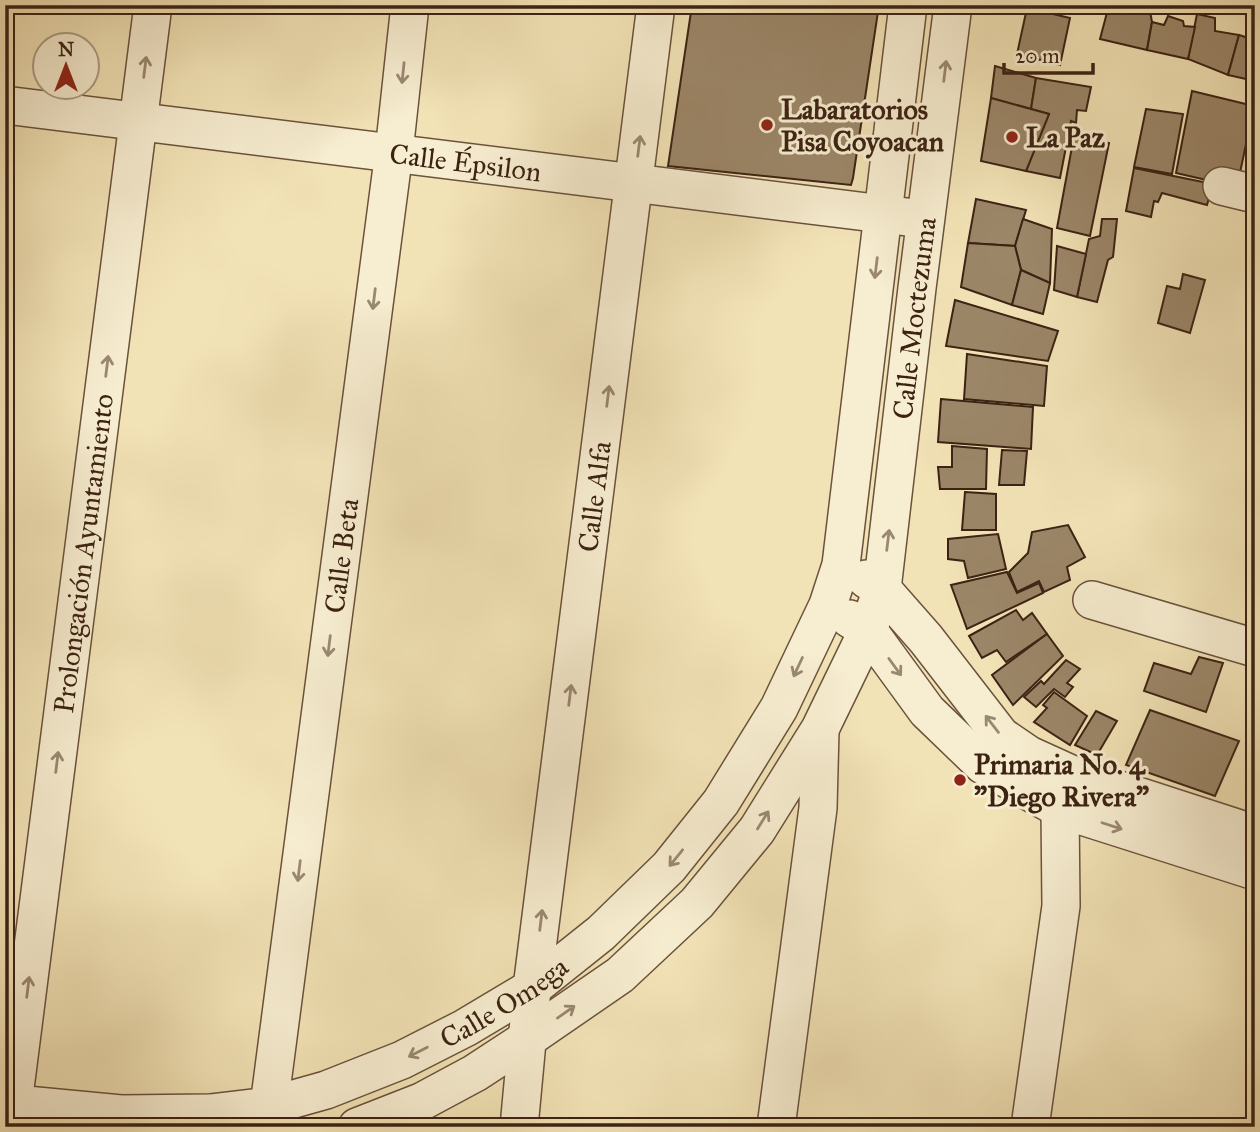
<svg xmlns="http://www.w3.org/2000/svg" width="1260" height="1132" font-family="'IM FELL Great Primer',serif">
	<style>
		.building { fill: #9b8668; stroke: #3c2213; stroke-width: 2 }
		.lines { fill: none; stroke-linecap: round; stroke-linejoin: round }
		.minor-casing { stroke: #6a523c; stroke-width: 40 }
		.minor { stroke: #f7edd0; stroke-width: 37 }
		.oneway { stroke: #9a8872 }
		.poi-dot { fill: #8f2418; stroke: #f7edd0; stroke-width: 2.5 }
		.labels { text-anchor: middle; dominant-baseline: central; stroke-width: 6; stroke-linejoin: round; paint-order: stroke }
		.poi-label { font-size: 28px; font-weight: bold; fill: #3c2213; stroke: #f7edd0; text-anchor: start }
		.street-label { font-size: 28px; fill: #3c2213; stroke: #f7edd0 }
	</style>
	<rect width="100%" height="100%" fill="#f2e3b6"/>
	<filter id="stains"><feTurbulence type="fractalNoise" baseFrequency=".00286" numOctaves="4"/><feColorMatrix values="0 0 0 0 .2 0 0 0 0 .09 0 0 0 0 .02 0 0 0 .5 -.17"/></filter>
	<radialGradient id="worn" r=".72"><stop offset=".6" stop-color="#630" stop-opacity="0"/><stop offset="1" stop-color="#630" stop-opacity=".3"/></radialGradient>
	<g class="building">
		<path d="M 692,5 L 879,5 L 853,178 L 851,185 L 668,166 Z"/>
		<path d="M 1109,5 L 1132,5 L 1150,11 L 1152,22 L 1147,50 L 1100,39 Z"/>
		<path d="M 1027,8 L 1070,18 L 1060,65 L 1017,54 Z"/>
		<path d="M 1197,14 L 1215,18 L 1215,31 L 1239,35 L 1228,75 L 1188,59 Z"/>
		<path d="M 1168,16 L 1183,21 L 1184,26 L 1195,27 L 1188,59 L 1147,50 L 1152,22 L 1164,25 Z"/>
		<path d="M 1239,35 L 1255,40 L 1255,81 L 1228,75 Z"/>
		<path d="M 995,66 L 1036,78 L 1031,109 L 991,98 Z"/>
		<path d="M 1036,78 L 1091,87 L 1086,111 L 1077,110 L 1076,123 L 1071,121 L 1060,178 L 1026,171 L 1049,114 L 1031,109 Z"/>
		<path d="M 1192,91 L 1254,106 L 1237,187 L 1176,173 Z"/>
		<path d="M 991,98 L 1049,114 L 1026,171 L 981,161 Z"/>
		<path d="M 1146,109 L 1183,114 L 1172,174 L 1134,167 Z"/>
		<path d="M 1074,136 L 1109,143 L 1090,236 L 1057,228 Z"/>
		<path d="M 1134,168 L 1213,184 L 1207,205 L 1162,193 L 1158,202 L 1154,201 L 1151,217 L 1126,211 Z"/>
		<path d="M 976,199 L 1026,210 L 1015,246 L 968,243 Z"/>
		<path d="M 1023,219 L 1052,229 L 1050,283 L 1021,270 L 1015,246 Z"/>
		<path d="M 1102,219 L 1117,219 L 1113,257 L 1108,260 L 1097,302 L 1077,297 L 1089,239 L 1100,236 Z"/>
		<path d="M 968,243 L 1015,246 L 1021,270 L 1012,305 L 961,287 Z"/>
		<path d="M 1057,246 L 1086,254 L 1077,297 L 1054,290 Z"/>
		<path d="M 1255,254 L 1255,277 L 1249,275 Z"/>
		<path d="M 1021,270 L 1050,283 L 1043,314 L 1012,305 Z"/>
		<path d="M 1183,274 L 1205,280 L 1190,333 L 1158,323 L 1167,286 L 1180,289 Z"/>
		<path d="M 955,300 L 1058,331 L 1048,361 L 946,346 Z"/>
		<path d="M 967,354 L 1047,366 L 1044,406 L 964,399 Z"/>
		<path d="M 941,399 L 1033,407 L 1031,449 L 938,442 Z"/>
		<path d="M 952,446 L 987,449 L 986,489 L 940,489 L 938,467 L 952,467 Z"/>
		<path d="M 1002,450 L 1027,451 L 1024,485 L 999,485 Z"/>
		<path d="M 965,492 L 996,494 L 996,530 L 962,530 Z"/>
		<path d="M 1068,525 L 1085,557 L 1067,567 L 1070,580 L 1044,592 L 1039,581 L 1017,592 L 1009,572 L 1028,553 L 1032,532 Z"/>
		<path d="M 998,534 L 1006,569 L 968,578 L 964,561 L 948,559 L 948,539 Z"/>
		<path d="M 1007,572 L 1017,593 L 1039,583 L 1043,593 L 967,629 L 951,585 Z"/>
		<path d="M 1016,610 L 1023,620 L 1032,613 L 1047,634 L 1006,662 L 997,650 L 982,658 L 969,636 Z"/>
		<path d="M 1047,634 L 1063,656 L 1013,705 L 992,675 Z"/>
		<path d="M 1199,657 L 1223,663 L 1206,712 L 1144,691 L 1154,663 L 1191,674 Z"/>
		<path d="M 1066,660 L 1080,669 L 1067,683 L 1073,687 L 1065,697 L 1054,689 L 1036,707 L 1024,697 L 1041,681 L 1044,684 Z"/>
		<path d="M 1054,692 L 1087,716 L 1070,745 L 1034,722 L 1047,708 L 1043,705 Z"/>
		<path d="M 1150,710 L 1239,741 L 1215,796 L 1126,765 Z"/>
		<path d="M 1096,711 L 1117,721 L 1097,755 L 1075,745 Z"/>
	</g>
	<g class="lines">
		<g class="minor-casing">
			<g id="minor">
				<path id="s1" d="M 5,105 L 907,217"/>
				<path d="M 1222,186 L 1255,194"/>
				<path d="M 866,579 L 882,589 L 926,639 L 1001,736 L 1029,755 L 1073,775 L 1255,834"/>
				<path d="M 1092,600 L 1255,648"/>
				<path d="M 850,619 L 868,630 L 927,711 L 983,765 L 1060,809 L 1255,871"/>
				<path id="s2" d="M 5,1103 L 121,1114 L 210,1113 L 269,1106 L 326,1090 L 402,1060 L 465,1028 L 532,988 L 601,933 L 669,867 L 721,802 L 779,708 L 828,605 L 841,565 L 908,5"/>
				<path id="s3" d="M 13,1104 L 153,5"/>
				<path id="s4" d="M 269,1106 L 394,152 L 410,5"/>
				<path id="s5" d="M 357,1127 L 421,1102 L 475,1073 L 527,1039 L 620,975 L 697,903 L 757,830 L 820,729 L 868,630 L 882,589 L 917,288 L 953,5"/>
				<path id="s6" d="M 519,1127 L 532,988 L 656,5"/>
				<path d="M 776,1127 L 818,808 L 820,730"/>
				<path d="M 1030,1127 L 1061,906 L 1060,809 L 1068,788"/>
			</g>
		</g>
		<use href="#minor" class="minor"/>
	</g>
	<defs><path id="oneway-shaft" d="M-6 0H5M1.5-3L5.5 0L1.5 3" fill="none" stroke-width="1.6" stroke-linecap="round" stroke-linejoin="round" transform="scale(1.75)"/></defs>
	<g class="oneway">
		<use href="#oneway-shaft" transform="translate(145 67) rotate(-83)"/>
		<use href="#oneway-shaft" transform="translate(945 71) rotate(-83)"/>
		<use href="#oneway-shaft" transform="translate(403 73) rotate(96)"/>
		<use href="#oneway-shaft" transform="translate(639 146) rotate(-83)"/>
		<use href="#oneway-shaft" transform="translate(876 268) rotate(97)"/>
		<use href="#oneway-shaft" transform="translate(374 299) rotate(97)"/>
		<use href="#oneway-shaft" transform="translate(107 366) rotate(-83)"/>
		<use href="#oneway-shaft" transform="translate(608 396) rotate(-83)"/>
		<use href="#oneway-shaft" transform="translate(888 540) rotate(-83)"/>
		<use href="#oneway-shaft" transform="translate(329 646) rotate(97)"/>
		<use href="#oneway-shaft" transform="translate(798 667) rotate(115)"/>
		<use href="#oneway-shaft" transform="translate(895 667) rotate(54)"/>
		<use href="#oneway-shaft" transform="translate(570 695) rotate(-83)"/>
		<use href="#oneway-shaft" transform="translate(992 724) rotate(-128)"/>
		<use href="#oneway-shaft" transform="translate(57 762) rotate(-83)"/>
		<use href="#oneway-shaft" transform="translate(763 820) rotate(-58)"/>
		<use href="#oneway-shaft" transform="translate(1112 826) rotate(18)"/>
		<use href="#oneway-shaft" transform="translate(676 858) rotate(129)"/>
		<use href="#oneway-shaft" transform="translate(299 871) rotate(97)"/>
		<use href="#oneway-shaft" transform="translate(541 920) rotate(-83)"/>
		<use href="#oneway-shaft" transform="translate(28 987) rotate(-83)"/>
		<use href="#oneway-shaft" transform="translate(566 1012) rotate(-35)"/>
		<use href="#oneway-shaft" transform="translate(418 1052) rotate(153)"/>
	</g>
	<g class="poi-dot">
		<circle cx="767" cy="125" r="7"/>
		<circle cx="1012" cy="137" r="7"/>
		<circle cx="960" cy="780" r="7"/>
	</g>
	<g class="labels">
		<g class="poi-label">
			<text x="781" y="109">Labaratorios<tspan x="781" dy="32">Pisa Coyoacan</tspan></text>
			<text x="1026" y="137">La Paz</text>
			<text x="974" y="764">Primaria No. 4<tspan x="974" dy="32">"Diego Rivera"</tspan></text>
		</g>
		<g class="street-label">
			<text stroke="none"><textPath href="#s1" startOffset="464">Calle Épsilon</textPath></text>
			<text stroke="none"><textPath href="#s5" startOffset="1050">Calle Moctezuma</textPath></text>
			<text stroke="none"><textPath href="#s6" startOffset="635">Calle Alfa</textPath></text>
			<text stroke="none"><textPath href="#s3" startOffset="555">Prolongación Ayuntamiento</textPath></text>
			<text stroke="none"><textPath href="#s4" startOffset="555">Calle Beta</textPath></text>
			<text stroke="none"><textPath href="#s2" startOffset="523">Calle Omega</textPath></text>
		</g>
	</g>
	<rect width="1260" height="1132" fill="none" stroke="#f2e3b6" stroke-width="28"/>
	<rect x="7" y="7" width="1246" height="1118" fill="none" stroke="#3c2213" stroke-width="3.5"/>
	<rect x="14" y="14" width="1232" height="1104" fill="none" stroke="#3c2213" stroke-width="2"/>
	<g transform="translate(66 66)"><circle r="33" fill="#f7edd0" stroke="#ac9c84" stroke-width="2"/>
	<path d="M0-5L12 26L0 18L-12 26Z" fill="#8f2418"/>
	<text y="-10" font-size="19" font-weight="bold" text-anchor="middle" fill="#3c2213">N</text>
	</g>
	<path d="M1004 63v10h89v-10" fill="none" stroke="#3c2213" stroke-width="3.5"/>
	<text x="1015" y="63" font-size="21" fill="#3c2213" stroke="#f7edd0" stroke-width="5" paint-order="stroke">20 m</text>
	<rect width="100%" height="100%" filter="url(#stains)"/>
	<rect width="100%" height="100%" fill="url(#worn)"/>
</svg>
